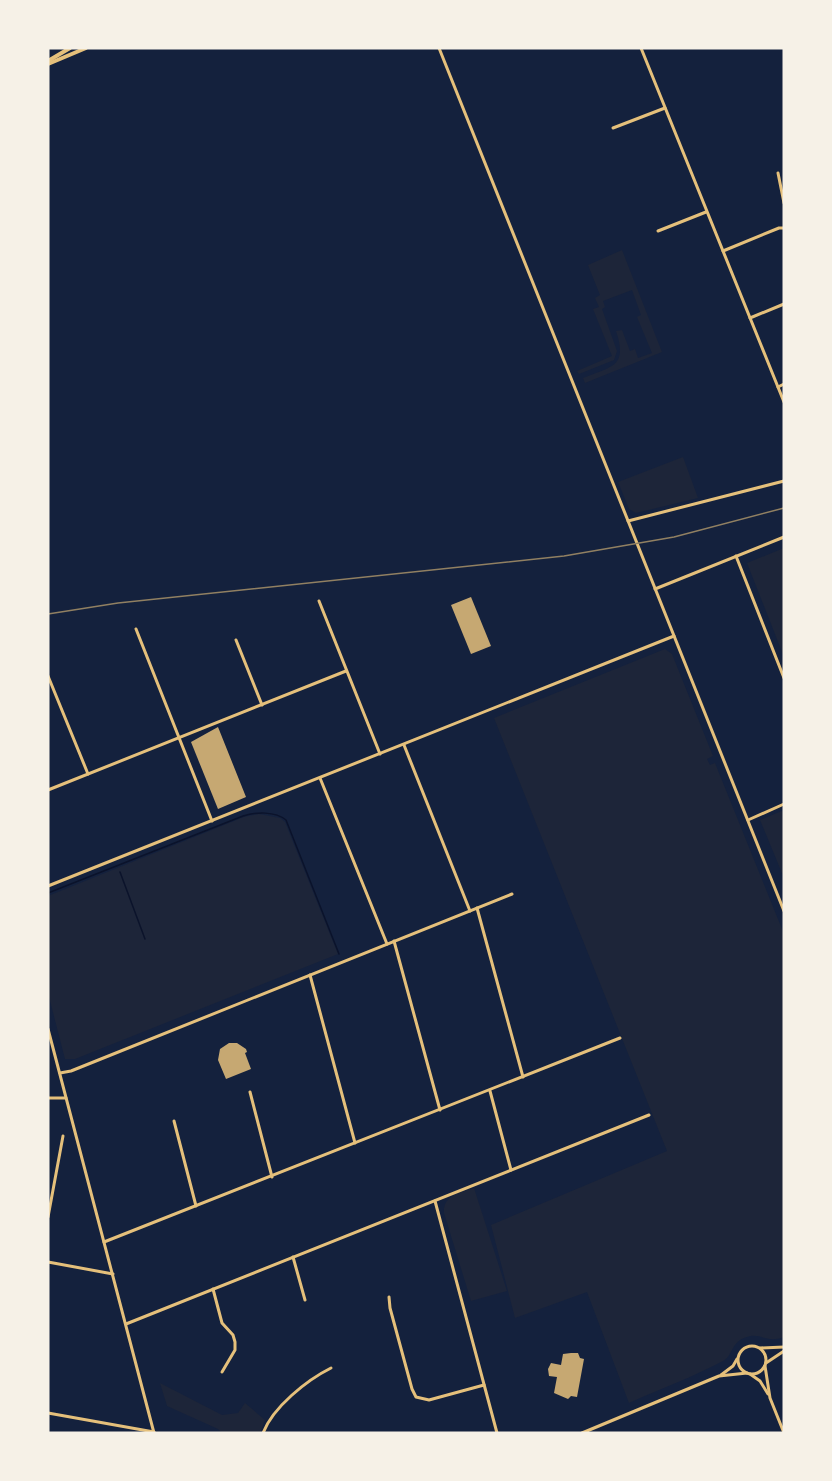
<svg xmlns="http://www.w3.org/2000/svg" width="832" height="1481" font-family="'Exo 2',sans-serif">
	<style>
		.green { fill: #1d2539 }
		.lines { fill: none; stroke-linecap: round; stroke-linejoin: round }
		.stream { stroke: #0b132b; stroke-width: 1.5 }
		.building { fill: #c6a872 }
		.minor { stroke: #e5c07b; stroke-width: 3 }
		.tertiary { stroke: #e5c07b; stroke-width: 3 }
		.secondary { stroke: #e5c07b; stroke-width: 4 }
		.rail { stroke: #918062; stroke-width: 1.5 }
	</style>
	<rect width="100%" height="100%" fill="#14213d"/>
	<g class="green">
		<path d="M 622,250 L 662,352 L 585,383 L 583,378 C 612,366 628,367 616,331 L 622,330 L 630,351 L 635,349 L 638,358 L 652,353 L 637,317 L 641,315 L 632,290 L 603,301 L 605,307 L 602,309 L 617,351 L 614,360 L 579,374 L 577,371 L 612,356 L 593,309 L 599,307 L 595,298 L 600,295 L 588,265 Z"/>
		<path d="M 683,457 L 698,498 L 636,513 L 629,509 L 618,482 Z"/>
		<path d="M 784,548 L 784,657 L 747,563 Z"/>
		<path d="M 665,649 L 672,654 L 713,756 L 707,759 L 710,765 L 715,763 L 784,934 L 784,1337 C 765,1344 761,1331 744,1338 C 731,1343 732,1357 723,1361 C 693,1377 660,1389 629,1403 L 587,1292 L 515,1318 L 491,1225 L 667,1151 L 494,718 Z"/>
		<path d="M 784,810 L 784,878 L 760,820 Z"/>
		<path d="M 259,814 L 280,818 L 285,822 L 338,954 L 75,1059 L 65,1059 L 48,993 L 48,896 L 244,817 Z"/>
		<path d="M 474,1188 L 507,1291 L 471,1301 L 444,1213 C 443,1195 460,1193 474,1188 Z"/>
		<path d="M 160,1383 L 222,1415 L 238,1413 L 245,1403 L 265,1420 L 260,1433 L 222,1433 L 218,1429 L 167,1406 Z"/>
	</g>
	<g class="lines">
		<g class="stream">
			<path d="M 120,872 L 145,939"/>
			<path d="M 48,893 L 243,816 C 256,812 275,811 286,820 L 339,954"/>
		</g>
	</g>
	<g class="building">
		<path d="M 471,597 L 491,646 L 471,654 L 451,605 Z"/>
		<path d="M 218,727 L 246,797 L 218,809 L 191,742 Z"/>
		<path d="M 229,1043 L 237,1043 L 246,1049 L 247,1052 L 245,1053 L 251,1069 L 226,1079 L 218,1060 L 220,1049 Z"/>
		<path d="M 571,1353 L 578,1353 L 580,1358 L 584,1359 L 577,1397 L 571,1396 L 568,1399 L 554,1393 L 557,1377 L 549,1376 L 548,1369 L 551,1363 L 561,1365 L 563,1354 Z"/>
	</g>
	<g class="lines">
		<g class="minor">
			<path d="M 641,48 L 784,402"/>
			<path d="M 613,128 L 665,108"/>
			<path d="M 778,173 L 784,203"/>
			<path d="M 658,231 L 706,212"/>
			<path d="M 723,251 L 779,228 L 784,228"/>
			<path d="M 750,318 L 784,304"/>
			<path d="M 778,387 L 784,384"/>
			<path d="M 628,521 L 784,481"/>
			<path d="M 736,556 L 784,678"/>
			<path d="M 319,601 L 380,754"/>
			<path d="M 136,629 L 212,821"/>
			<path d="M 236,640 L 262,705"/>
			<path d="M 48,676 L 88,774"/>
			<path d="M 404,745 L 470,911"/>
			<path d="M 320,778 L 387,944"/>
			<path d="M 48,790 L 346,671"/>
			<path d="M 748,820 L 784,804"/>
			<path d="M 48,886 L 674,636"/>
			<path d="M 477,908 L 523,1077"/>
			<path d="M 394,941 L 440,1110"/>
			<path d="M 310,975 L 355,1143"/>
			<path d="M 60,1073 L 71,1071 L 512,894"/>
			<path d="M 490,1091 L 511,1170"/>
			<path d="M 250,1092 L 272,1177"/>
			<path d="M 48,1098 L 66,1098"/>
			<path d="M 174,1121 L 196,1206"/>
			<path d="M 435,1201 L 497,1433"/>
			<path d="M 48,1217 L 63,1136"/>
			<path d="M 104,1242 L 620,1038"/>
			<path d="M 293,1257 L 305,1300"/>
			<path d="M 48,1262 L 113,1274"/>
			<path d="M 213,1289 L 222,1323 L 233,1335 L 235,1342 L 235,1350 L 222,1372"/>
			<path d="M 389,1297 L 390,1308 L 412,1389 L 416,1397 L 429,1400 L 484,1385"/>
			<path d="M 126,1324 L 649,1115"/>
			<path d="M 765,1366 L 770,1398 L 784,1433"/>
			<path d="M 750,1374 L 760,1381 L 768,1394"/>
			<path d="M 48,1413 L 154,1432"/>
			<path d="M 263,1433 C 273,1407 307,1380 331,1368"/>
		</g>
		<g class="tertiary">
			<path d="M 439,48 L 784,911"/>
			<path d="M 655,589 L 784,537"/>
			<path d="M 48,1029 L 154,1433"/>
			<circle cx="752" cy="1360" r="14"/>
			<path d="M 760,1348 L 784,1347"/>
			<path d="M 766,1363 L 784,1351"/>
			<path d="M 721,1375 L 733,1366 L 737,1359"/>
			<path d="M 582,1433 L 719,1376 L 747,1373"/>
		</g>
		<g class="secondary">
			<path d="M 48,61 L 70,48"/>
			<path d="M 48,64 L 86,48"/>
		</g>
		<path class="rail" d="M 48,614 L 118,603 L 564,556 L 674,537 L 784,508"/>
	</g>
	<rect width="832" height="1481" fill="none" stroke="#f6f1e7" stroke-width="99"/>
</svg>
